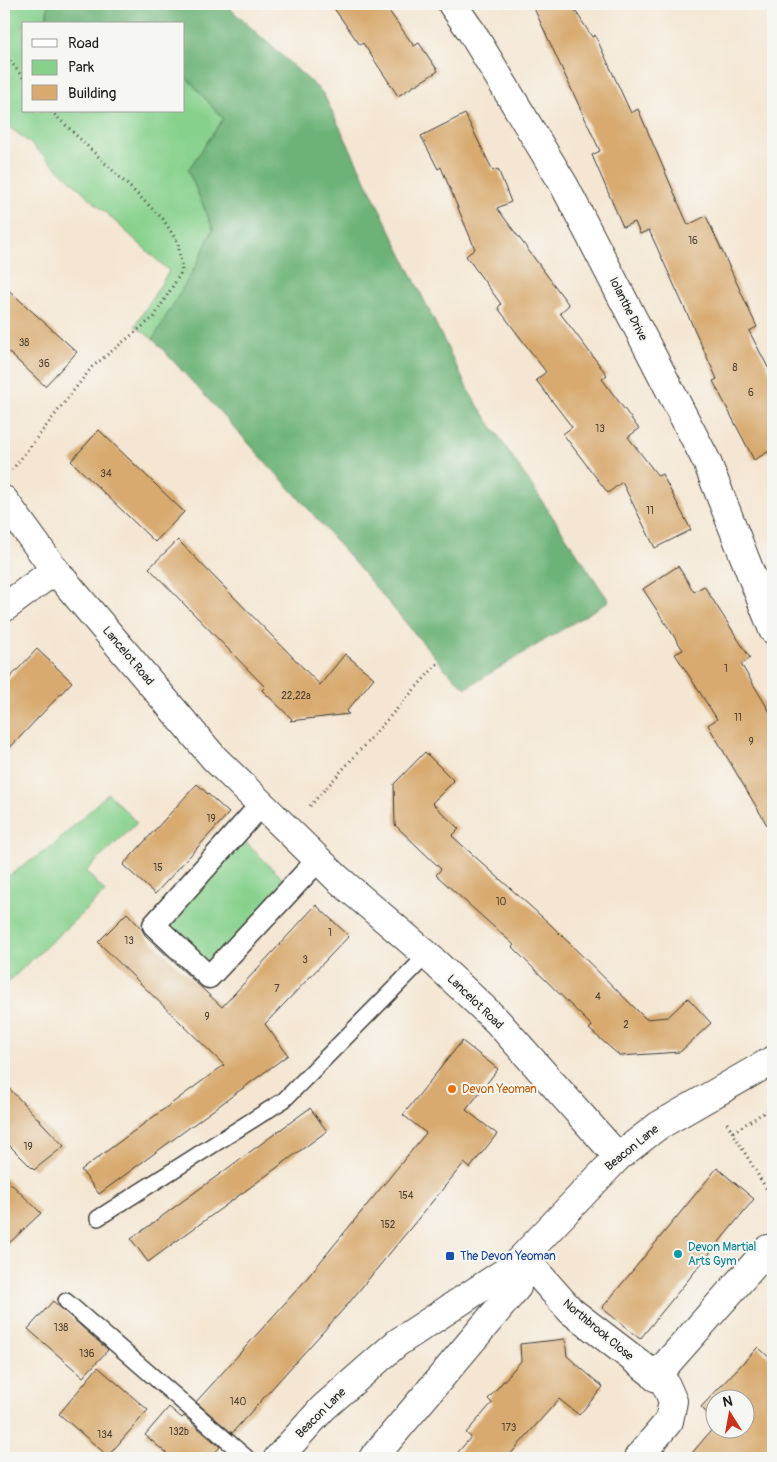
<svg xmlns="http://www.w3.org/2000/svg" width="777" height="1462" font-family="Pangolin,sans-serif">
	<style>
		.green { fill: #87d18d; stroke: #527654 }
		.forest { fill: #6db378; stroke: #44684a }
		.building { fill: #d8aa6f }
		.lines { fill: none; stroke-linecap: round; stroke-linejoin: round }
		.service-casing { stroke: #3c3a37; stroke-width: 18 }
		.pedestrian-casing { stroke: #3c3a37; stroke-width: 25 }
		.minor-casing { stroke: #3c3a37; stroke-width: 30 }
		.tertiary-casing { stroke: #3c3a37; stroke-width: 30 }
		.path { stroke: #3c3a37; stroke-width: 3; stroke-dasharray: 1 4; stroke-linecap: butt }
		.service { stroke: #fff; stroke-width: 15 }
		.pedestrian { stroke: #fff; stroke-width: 22 }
		.minor { stroke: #fff; stroke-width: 28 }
		.tertiary { stroke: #fff; stroke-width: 28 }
		.food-dot { fill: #e8710a; stroke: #f6f6f2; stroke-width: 2 }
		.culture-dot { fill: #0f9aa8; stroke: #f6f6f2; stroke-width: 2 }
		.transit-dot { fill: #1a4fb4; stroke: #f6f6f2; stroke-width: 2 }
		.labels { text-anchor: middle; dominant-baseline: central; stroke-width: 4; stroke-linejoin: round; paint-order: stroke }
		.number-label { font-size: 10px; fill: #4b4031 }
		.street-label { font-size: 12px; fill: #1c1c1c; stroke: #f6f6f2 }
		.food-label { font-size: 12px; fill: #c56008; stroke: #f6f6f2; text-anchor: start }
		.culture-label { font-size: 12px; fill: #0d838f; stroke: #f6f6f2; text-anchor: start }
		.transit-label { font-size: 12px; fill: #164399; stroke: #f6f6f2; text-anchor: start }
	</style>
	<rect width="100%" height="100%" fill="#f6f6f2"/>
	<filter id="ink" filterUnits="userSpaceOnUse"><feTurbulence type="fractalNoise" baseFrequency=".02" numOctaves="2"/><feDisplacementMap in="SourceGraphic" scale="10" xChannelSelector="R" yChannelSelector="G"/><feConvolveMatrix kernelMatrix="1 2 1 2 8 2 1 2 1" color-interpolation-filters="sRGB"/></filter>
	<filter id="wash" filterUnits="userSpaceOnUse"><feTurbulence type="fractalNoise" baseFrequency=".0096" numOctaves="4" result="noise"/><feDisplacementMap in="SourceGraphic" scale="20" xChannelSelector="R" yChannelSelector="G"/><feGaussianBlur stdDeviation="1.12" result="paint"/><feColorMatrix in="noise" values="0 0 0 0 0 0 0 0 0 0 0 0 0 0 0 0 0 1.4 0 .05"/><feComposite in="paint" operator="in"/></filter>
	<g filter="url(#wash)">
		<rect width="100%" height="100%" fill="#f4e6d2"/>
		<g class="green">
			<path d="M 4,4 L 48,4 L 46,24 L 24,24 L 24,111 L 184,111 L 184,79 L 187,78 L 223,119 L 188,170 L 213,229 L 197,264 L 153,339 L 135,326 L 169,271 L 30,143 L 4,123 Z"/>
			<path d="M 108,793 L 137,823 L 86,871 L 105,892 L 8,982 L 4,984 L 4,879 L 54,845 Z"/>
			<path d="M 244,840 L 288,884 L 207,969 L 162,925 Z"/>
		</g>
		<path class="forest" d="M 48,4 L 225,4 L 323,93 L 469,392 L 609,601 L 466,688 L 447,671 L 306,506 L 153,339 L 197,264 L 213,229 L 188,170 L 223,119 L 187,78 L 184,79 L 184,24 L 46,24 Z"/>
		<g id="blocks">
			<g class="building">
				<path d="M 331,4 L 384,4 L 414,46 L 419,43 L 438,71 L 398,96 L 363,43 L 360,45 Z"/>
				<path d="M 532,4 L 571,4 L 592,37 L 595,35 L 631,113 L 638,109 L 688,225 L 706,216 L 757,327 L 749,331 L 773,377 L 773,449 L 754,460 L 713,381 L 717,379 L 649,230 L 640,234 L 635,222 L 623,227 L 592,155 L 600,151 Z"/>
				<path d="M 465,114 L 493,171 L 498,169 L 511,202 L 497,208 L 569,305 L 560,313 L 607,375 L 602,379 L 639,429 L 628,437 L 658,476 L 662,474 L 691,530 L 655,548 L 622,482 L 608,493 L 563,434 L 572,427 L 536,380 L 546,372 L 498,308 L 501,304 L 466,256 L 475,249 L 441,167 L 438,169 L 421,136 Z"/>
				<path d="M 4,286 L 77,352 L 45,386 L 4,348 Z"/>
				<path d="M 99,430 L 184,512 L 155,542 L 71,461 Z"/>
				<path d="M 178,540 L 320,685 L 345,654 L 374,678 L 346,712 L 349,714 L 290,721 L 292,719 L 262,690 L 265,687 L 149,568 Z"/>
				<path d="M 678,566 L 694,592 L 704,586 L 750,658 L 741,664 L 773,717 L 773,835 L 708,725 L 717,719 L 675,654 L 683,650 L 643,589 Z"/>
				<path d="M 37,649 L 72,682 L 4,754 L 4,684 Z"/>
				<path d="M 425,752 L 454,781 L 432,803 L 459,829 L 452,836 L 550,924 L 646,1019 L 668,1017 L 688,998 L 711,1023 L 680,1052 L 620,1056 L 589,1029 L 592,1026 L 512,947 L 514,945 L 436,875 L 441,869 L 395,825 L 394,784 Z"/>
				<path d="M 197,784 L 229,813 L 155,894 L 123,865 Z"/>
				<path d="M 316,905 L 349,936 L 265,1024 L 288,1055 L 99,1194 L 81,1170 L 224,1065 L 98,942 L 127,913 L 141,928 L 145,935 L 222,1007 Z"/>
				<path d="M 462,1041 L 498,1069 L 466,1110 L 497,1134 L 470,1168 L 464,1163 L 348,1304 L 232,1433 L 196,1402 L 303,1283 L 426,1133 L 403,1115 Z"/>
				<path d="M 4,1083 L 64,1146 L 34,1170 L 4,1140 Z"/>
				<path d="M 310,1108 L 327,1131 L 148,1262 L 131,1239 Z"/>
				<path d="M 717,1168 L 754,1199 L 640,1339 L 602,1308 Z"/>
				<path d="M 4,1177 L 41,1213 L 4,1248 Z"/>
				<path d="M 53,1301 L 108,1350 L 83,1377 L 28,1329 Z"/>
				<path d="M 565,1339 L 567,1356 L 603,1387 L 579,1415 L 559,1399 L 507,1458 L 453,1458 L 471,1437 L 466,1433 L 492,1403 L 488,1399 L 521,1361 L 520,1344 Z"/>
				<path d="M 758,1347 L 773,1361 L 773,1458 L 688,1458 L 714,1427 L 714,1430 L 744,1430 L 744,1400 L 714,1400 L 714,1420 L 701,1407 Z"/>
				<path d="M 98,1367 L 148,1410 L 108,1456 L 59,1414 Z"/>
				<path d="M 169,1407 L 182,1418 L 184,1416 L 220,1447 L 210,1458 L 172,1458 L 145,1435 Z"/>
			</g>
		</g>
	</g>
	<g filter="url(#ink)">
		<use href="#blocks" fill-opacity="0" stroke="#3c3a37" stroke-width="1"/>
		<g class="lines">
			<g class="service-casing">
				<g id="service">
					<path d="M 98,1218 L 284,1100 L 427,955"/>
					<path d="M 66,1301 L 247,1458"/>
				</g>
			</g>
			<g class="pedestrian-casing">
				<path id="pedestrian" d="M 261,805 L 154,925 L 209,977 L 318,860"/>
			</g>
			<g class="minor-casing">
				<g id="minor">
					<path d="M 452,4 L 471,31 L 564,185 L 707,462 L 773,630"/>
					<path d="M 4,500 L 55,570 L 214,758 L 337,878 L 427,955 L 497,1021 L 618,1157"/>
					<path d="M 4,608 L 55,570"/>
					<path d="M 523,1257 L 571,1311 L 665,1383 L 673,1401 L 669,1421 L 638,1458"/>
					<path d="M 655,1377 L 768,1249"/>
				</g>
			</g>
			<g class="tertiary-casing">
				<g id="tertiary">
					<path d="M 278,1458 L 323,1408 L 397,1343 L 514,1266 L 618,1157 L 658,1126 L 773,1060"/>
					<path d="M 373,1458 L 517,1287 L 514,1266"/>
				</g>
			</g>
			<g class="path">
				<path d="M 4,53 L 24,79"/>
				<path d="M 12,470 L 92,367 L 154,317 L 182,271 L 178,243 L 163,219 L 51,111"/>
				<path d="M 770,661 L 773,670"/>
				<path d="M 310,806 L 438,663"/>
				<path d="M 727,1123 L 773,1200"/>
				<path d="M 733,1132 L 773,1107"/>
			</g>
			<use href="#service" class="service"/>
			<use href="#pedestrian" class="pedestrian"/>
			<use href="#minor" class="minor"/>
			<use href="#tertiary" class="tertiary"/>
		</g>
	</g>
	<circle class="food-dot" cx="452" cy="1089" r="5"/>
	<circle class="culture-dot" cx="678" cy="1254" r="5"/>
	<rect class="transit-dot" x="445" y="1251" width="10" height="10" rx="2.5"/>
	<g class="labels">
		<g class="number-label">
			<text x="693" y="241">16</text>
			<text x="24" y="343">38</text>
			<text x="44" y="364">36</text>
			<text x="735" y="368">8</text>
			<text x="751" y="393">6</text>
			<text x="600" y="429">13</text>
			<text x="106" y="474">34</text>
			<text x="650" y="511">11</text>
			<text x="726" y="669">1</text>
			<text x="296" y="696">22,22a</text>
			<text x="738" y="718">11</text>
			<text x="751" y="742">9</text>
			<text x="211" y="819">19</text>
			<text x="158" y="868">15</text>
			<text x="501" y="902">10</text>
			<text x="330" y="933">1</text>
			<text x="129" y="941">13</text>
			<text x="305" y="960">3</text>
			<text x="277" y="989">7</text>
			<text x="598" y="997">4</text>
			<text x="207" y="1017">9</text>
			<text x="626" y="1025">2</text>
			<text x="28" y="1147">19</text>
			<text x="406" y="1196">154</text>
			<text x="388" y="1225">152</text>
			<text x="61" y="1328">138</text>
			<text x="87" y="1354">136</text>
			<text x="238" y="1402">140</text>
			<text x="509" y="1428">173</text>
			<text x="179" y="1432">132b</text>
			<text x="105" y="1435">134</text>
		</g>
		<g class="street-label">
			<text transform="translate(628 309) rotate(63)">Iolanthe Drive</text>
			<text transform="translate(128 656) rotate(50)">Lancelot Road</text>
			<text transform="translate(475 1002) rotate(44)">Lancelot Road</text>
			<text transform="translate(632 1148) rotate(-39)">Beacon Lane</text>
			<text transform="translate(598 1330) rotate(40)">Northbrook Close</text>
			<text transform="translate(321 1413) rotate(-45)">Beacon Lane</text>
		</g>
		<g class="food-label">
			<text x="462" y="1089">Devon Yeoman</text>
		</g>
		<g class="culture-label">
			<text x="688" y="1247">Devon Martial<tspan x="688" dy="14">Arts Gym</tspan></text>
		</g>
		<g class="transit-label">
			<text x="460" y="1256">The Devon Yeoman</text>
		</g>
	</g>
	<rect width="777" height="1462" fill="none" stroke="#f6f6f2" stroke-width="20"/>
	<rect x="22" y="22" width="162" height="90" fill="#f6f6f2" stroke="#9f9f9c"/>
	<rect x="32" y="39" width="25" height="8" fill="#ffffff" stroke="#9f9f9c"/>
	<text x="68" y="48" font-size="15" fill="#1c1c1c">Road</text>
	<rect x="32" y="60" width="25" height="15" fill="#87d18d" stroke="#9f9f9c"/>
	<text x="68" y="72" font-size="15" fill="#1c1c1c">Park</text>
	<rect x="32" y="85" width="25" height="15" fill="#d8aa6f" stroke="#9f9f9c"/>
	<text x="68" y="98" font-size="15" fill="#1c1c1c">Building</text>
	<g transform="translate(730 1414) rotate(349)"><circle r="24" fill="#f6f6f2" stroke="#9f9f9c"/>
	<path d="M0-4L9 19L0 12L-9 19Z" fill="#c8321e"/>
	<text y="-8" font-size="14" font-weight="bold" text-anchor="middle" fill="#1c1c1c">N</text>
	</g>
</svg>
